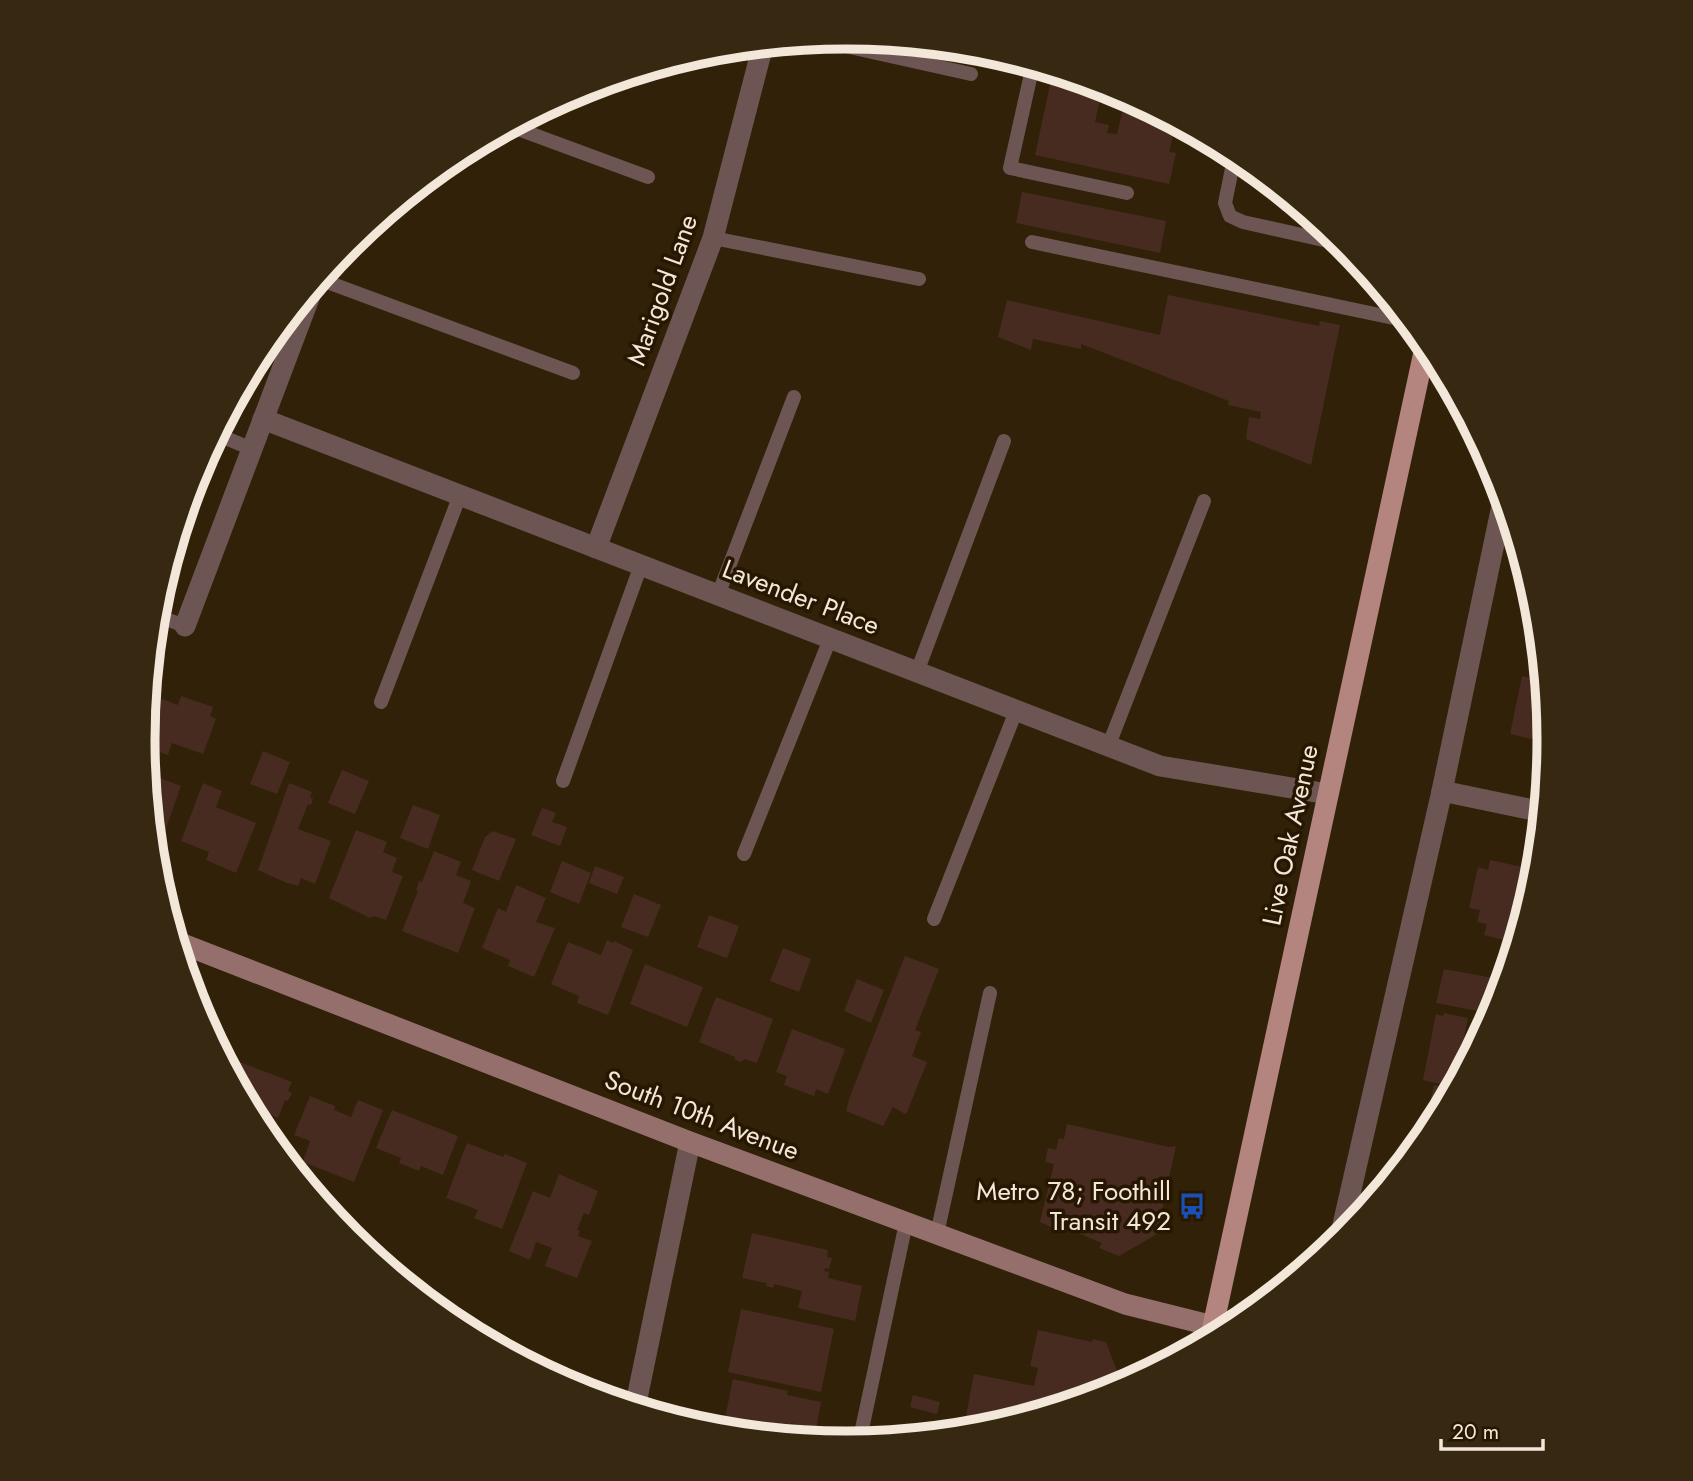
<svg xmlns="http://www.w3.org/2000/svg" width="1693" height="1481" font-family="Jost,sans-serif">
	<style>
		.building { fill: #472b21 }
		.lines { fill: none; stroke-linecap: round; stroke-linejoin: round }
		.lane { stroke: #6c5552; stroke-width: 14 }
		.street { stroke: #6c5552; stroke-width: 21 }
		.secondary { stroke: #956f6c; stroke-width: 21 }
		.primary { stroke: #b4847f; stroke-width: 21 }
		.labels { text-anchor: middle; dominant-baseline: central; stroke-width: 7; stroke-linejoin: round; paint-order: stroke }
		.street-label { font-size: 26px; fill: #f2e7d9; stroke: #271701 }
		.poi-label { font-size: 26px; fill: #f2e7d9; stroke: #271701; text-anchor: end }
		.rim { fill: none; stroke: #f2e7d9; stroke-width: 9 }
	</style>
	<rect width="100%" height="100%" fill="#312108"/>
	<g class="building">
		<path d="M 1053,71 L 1103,86 L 1095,122 L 1109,125 L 1107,133 L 1117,134 L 1126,96 L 1176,122 L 1169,152 L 1176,153 L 1169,184 L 1035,155 Z"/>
		<path d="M 1022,192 L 1166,221 L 1160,253 L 1016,223 Z"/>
		<path d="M 1284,194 L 1314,219 L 1281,211 Z"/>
		<path d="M 1168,295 L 1319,326 L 1320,321 L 1340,325 L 1311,465 L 1246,439 L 1249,417 L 1260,419 L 1261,412 L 1228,405 L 1229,401 L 1081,344 L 1081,349 L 1033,339 L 1031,350 L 998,337 L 1007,300 L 1160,335 Z"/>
		<path d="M 1522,676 L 1544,681 L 1550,743 L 1510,734 Z"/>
		<path d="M 152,695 L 178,705 L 181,696 L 213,707 L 210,716 L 216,719 L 203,754 L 172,743 L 168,755 L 160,752 L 152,775 L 181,786 L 164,834 L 152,830 L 143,740 L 145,714 Z"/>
		<path d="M 263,751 L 290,762 L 277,794 L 250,784 Z"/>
		<path d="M 342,770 L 369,781 L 355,814 L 328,803 Z"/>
		<path d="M 203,783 L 222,791 L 216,807 L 256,823 L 236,873 L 206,860 L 209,852 L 181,841 Z"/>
		<path d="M 289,783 L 312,792 L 310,797 L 313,799 L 311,805 L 308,804 L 298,829 L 331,841 L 315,884 L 301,878 L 298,886 L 289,883 L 289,884 L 258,870 Z"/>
		<path d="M 413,805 L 440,815 L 428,849 L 400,838 Z"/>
		<path d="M 542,808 L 556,813 L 552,822 L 567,827 L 560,846 L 531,835 Z"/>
		<path d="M 356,830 L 387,842 L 383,852 L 397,858 L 392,872 L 403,876 L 386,920 L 374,916 L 370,918 L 329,898 Z"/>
		<path d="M 493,831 L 516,839 L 499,881 L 472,870 L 485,837 Z"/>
		<path d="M 434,851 L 461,862 L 456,875 L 471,881 L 463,903 L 475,908 L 458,953 L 402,931 L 418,891 L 416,891 L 419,881 L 422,882 Z"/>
		<path d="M 1490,860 L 1537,870 L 1524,920 L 1517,918 L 1512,942 L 1484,935 L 1487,924 L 1477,922 L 1480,910 L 1469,908 L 1478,867 L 1488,870 Z"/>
		<path d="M 562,861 L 591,873 L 579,904 L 550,892 Z"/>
		<path d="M 595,866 L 624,877 L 617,894 L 589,883 Z"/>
		<path d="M 516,885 L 546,898 L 536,922 L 555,928 L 534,977 L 508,966 L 510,960 L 482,948 L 498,908 L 506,912 Z"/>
		<path d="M 634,894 L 661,905 L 648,937 L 621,927 Z"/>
		<path d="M 709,915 L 739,926 L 727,958 L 697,947 Z"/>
		<path d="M 607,940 L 613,943 L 614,941 L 633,950 L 608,1015 L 577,1003 L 579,996 L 551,984 L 568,942 L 601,955 Z"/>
		<path d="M 783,948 L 811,959 L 799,992 L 770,981 Z"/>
		<path d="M 905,956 L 939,969 L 915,1030 L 921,1032 L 912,1056 L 927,1062 L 907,1112 L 905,1114 L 893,1107 L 883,1126 L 846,1111 L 849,1099 Z"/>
		<path d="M 645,964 L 703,987 L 687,1027 L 630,1004 Z"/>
		<path d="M 1444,969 L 1493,978 L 1492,986 L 1495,986 L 1495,991 L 1497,992 L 1493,1014 L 1436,1003 Z"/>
		<path d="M 857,979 L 884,990 L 871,1023 L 844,1011 Z"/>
		<path d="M 716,997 L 773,1019 L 757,1063 L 745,1059 L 741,1062 L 734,1059 L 735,1057 L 699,1042 Z"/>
		<path d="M 1444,1013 L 1468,1018 L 1454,1087 L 1423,1080 L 1436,1014 L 1443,1016 Z"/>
		<path d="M 792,1029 L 845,1049 L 828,1094 L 816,1089 L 814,1096 L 784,1085 L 787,1076 L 776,1072 Z"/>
		<path d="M 213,1041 L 232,1049 L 226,1065 Z"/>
		<path d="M 240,1062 L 292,1082 L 288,1091 L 292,1093 L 288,1101 L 285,1100 L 278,1118 L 262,1111 L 261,1116 L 254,1113 L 256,1109 L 248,1106 L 233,1078 Z"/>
		<path d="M 1434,1085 L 1454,1089 L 1431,1132 L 1420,1145 L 1427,1116 L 1424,1115 L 1425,1110 L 1428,1111 Z"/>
		<path d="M 310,1096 L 335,1106 L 334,1110 L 351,1117 L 358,1100 L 383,1110 L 354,1182 L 303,1162 L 310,1141 L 294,1135 Z"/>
		<path d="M 392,1110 L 458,1136 L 443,1175 L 421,1166 L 419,1171 L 399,1163 L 401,1158 L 376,1148 Z"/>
		<path d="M 1067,1124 L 1169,1147 L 1176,1146 L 1157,1234 L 1119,1256 L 1099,1248 L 1102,1243 L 1068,1229 L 1066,1234 L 1040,1222 L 1054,1164 L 1045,1162 L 1048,1148 L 1056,1150 L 1059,1138 L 1064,1139 Z"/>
		<path d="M 467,1143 L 503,1157 L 505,1154 L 527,1163 L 502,1229 L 474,1218 L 478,1210 L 446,1198 Z"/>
		<path d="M 559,1174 L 598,1191 L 589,1215 L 584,1213 L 577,1230 L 580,1231 L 578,1236 L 592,1241 L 577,1278 L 545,1266 L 552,1248 L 536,1242 L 530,1260 L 509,1251 L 533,1191 L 550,1198 Z"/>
		<path d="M 752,1233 L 828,1250 L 827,1257 L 832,1258 L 829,1269 L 825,1268 L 824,1271 L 829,1272 L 828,1278 L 862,1286 L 855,1321 L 798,1308 L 802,1291 L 774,1284 L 773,1288 L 766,1286 L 767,1283 L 742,1278 Z"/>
		<path d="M 741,1309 L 834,1329 L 821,1392 L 728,1372 Z"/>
		<path d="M 461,1327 L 507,1345 L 504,1352 L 460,1328 Z"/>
		<path d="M 1038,1330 L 1092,1342 L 1093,1339 L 1106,1342 L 1122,1384 L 1122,1387 L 996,1427 L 965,1421 L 974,1374 L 1034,1386 L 1038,1368 L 1030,1366 Z"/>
		<path d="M 534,1360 L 570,1375 L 566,1385 L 531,1366 Z"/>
		<path d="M 733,1379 L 788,1391 L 787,1395 L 821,1402 L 816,1429 L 791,1423 L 788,1436 L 778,1434 L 777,1437 L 725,1432 L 728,1419 L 725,1418 Z"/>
		<path d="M 913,1395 L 940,1402 L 937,1414 L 910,1407 Z"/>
		<path d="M 800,1431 L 835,1439 L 834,1443 L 798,1439 Z"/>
	</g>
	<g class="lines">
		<g class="lane">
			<path d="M 818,40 L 971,74"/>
			<path d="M 1033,65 L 1010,168 L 1127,193"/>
			<path d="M 510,126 L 648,177"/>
			<path d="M 1235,154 L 1225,203 L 1230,216 L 1243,222 L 1346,245"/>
			<path d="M 713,238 L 919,279"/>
			<path d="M 1032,242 L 1408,321"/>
			<path d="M 319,279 L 573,373"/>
			<path d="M 216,434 L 252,449"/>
			<path d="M 718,595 L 794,397"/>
			<path d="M 155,615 L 185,626"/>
			<path d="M 917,672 L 1004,441"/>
			<path d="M 381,702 L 460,495"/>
			<path d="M 1108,747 L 1204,501"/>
			<path d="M 563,781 L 641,565"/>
			<path d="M 744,854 L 830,639"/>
			<path d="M 934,919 L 1016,711"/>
			<path d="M 937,1234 L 990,993"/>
			<path d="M 859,1443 L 906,1223"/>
		</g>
		<g class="street">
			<path d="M 263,419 L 1160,766 L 1328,794"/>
			<path d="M 596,548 L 713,238 L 763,45"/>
			<path d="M 185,626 L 314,285"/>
			<path d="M 1442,791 L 1543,812"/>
			<path d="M 1339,1242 L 1442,791 L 1504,496"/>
			<path d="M 635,1408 L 690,1142"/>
		</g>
		<path class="secondary" d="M 175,941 L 690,1142 L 1125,1304 L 1213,1326"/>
		<path class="primary" d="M 1210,1340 L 1426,343"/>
	</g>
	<defs>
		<g id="bus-bare" transform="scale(2.1)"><path d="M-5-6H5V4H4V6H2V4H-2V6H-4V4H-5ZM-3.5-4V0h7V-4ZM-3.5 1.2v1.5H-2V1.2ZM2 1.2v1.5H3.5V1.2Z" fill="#1a4fb4" stroke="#271701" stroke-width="2.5" paint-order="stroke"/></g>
	</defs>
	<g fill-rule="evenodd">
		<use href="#bus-bare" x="1192" y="1206"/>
	</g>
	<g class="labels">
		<g class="street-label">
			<text transform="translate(662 290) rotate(-70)">Marigold Lane</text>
			<text transform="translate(801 597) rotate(21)">Lavender Place</text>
			<text transform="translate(1290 835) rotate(-78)">Live Oak Avenue</text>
			<text transform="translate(702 1115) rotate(21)">South 10th Avenue</text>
		</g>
		<g class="poi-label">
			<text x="1171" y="1191">Metro 78; Foothill<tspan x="1171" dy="30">Transit 492</tspan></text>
		</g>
	</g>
	<path d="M0 0H1693V1481H0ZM155 740a691 691 0 1 1 1382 0a691 691 0 1 1-1382 0Z" fill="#372812" fill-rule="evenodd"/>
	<path class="rim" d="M155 740a691 691 0 1 1 1382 0a691 691 0 1 1-1382 0Z"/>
	<path d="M1441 1439v10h102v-10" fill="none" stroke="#f2e7d9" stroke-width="3.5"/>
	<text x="1452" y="1439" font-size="21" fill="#f2e7d9" stroke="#271701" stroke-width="5" paint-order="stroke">20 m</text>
</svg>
